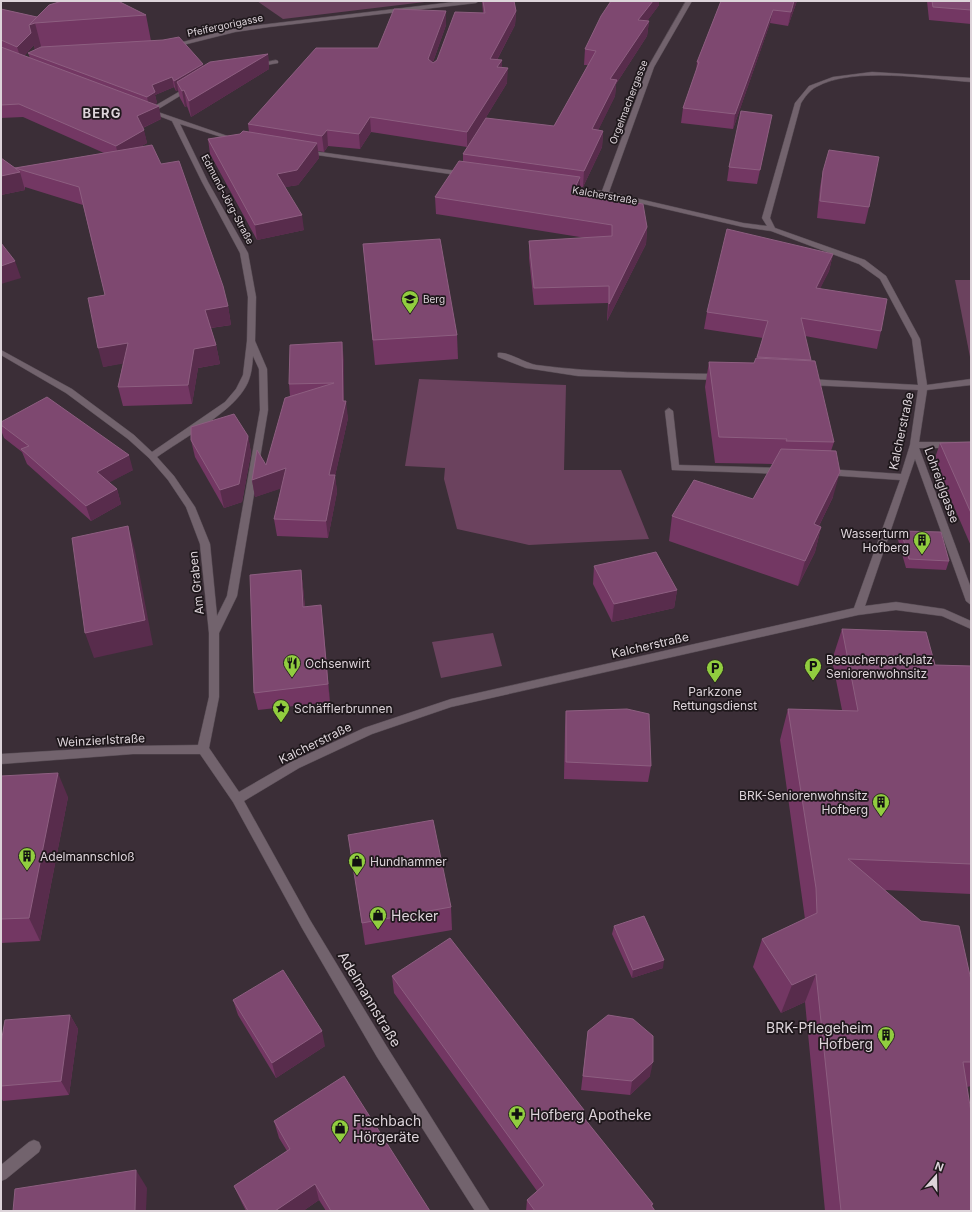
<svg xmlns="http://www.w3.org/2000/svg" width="972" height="1212" font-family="Inter,sans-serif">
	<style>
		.green { fill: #6b425e }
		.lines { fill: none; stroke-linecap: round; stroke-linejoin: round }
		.minor-casing { stroke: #564b53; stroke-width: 1 }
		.minor { fill: #72636d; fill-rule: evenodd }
		.wall { fill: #733763; fill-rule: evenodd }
		.shaded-wall { fill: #582c4c }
		.building { fill: #7e4870; stroke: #8d5e80 }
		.labels { text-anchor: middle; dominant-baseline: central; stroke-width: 3.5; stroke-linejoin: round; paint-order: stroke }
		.far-street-label { font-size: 10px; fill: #ddd4da; stroke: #1f181c }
		.far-poi-label { font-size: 10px; fill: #ddd4da; stroke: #1f181c; text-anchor: start }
		.street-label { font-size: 12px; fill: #ddd4da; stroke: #1f181c }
		.poi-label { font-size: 12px; fill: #ddd4da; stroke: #1f181c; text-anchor: start }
		.far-district-label { font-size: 13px; font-weight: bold; letter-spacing: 1px; fill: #ddd4da; stroke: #1f181c }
		.near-poi-label { font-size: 14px; fill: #ddd4da; stroke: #1f181c; text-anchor: start }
		.near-street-label { font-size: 14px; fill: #ddd4da; stroke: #1f181c }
	</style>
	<rect width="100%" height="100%" fill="#3b2e37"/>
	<g class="green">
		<path d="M 257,1 L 433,1 L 283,19 Z"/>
		<path d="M 955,280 L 971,280 L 971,357 L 970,357 Z"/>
		<path d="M 419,379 L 566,385 L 564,470 L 621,470 L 649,539 L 529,545 L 457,529 L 444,479 L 445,468 L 405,466 Z"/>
		<path d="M 493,633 L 502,666 L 441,678 L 432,642 Z"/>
	</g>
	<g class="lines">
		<g class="minor-casing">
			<g id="minor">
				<path d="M 462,1 L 479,1 L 476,3 L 269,27 L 235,32 L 171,48 L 168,46 L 235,28 Z"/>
				<path d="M 686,1 L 692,1 L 654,67 L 609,192 L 743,223 L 767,226 L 762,218 L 795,103 L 809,86 L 833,77 L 872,72 L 971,78 L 971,82 C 929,79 853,66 816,87 C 809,91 805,97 801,103 L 770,218 L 775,228 L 865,260 L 886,276 L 920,339 L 927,385 L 971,379 L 971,385 L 927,390 L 919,442 L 971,442 L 971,448 L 919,448 L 971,588 L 971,605 L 966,601 L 915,459 L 865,606 L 896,602 L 944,609 L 971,621 L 971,629 L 942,616 L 896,610 L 858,615 L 451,707 L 372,734 L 299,768 L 244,801 L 310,920 L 387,1047 L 490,1211 L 475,1211 L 377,1057 L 302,928 L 233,802 L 200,754 L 133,754 L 1,764 L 1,754 L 133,746 L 198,745 L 209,697 L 209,633 L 200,544 L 186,507 L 168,480 L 149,458 L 128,439 L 66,393 L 1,355 L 1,350 L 72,389 L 134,435 L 152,452 L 225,402 L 236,389 L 243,375 L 247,341 L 248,297 L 240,253 L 202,182 L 172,121 L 146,111 L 189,86 L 193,86 L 193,88 L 155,111 L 239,140 L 234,141 L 180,124 L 208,182 L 248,253 L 256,297 L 255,341 L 267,369 L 268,410 L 237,596 L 219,633 L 219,697 L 209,748 L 239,792 L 291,762 L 364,728 L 451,699 L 854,608 L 900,480 L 827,475 L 822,472 L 827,469 L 901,474 L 910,445 L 918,390 L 808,385 L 804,382 L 808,379 L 918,385 L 912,339 L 880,279 L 859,264 L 771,231 L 743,227 L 605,195 L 567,190 L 564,188 L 567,186 L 602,191 L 648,67 ZM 253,356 L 259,369 L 260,410 L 227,596 L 217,616 L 210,544 L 195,507 L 174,476 L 157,457 C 181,440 228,414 243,391 C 251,380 252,369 253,356 Z"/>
				<path d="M 276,60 L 278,61 L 278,63 L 256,67 L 253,65 Z"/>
				<path d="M 305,150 L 464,172 L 467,174 L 464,176 L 303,153 L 303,151 Z"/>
				<path d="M 498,353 C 507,351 525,363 536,365 C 597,373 658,373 720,374 L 724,377 L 720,380 L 578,376 L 526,368 L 498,357 Z"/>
				<path d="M 669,408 L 673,411 L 679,465 L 783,468 L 788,471 L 783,474 L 672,470 L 665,411 Z"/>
				<path d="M 34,1140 L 39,1142 L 41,1147 L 39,1152 L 6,1179 L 1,1181 L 1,1165 L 29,1142 Z"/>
			</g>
		</g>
		<use href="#minor" class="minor"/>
	</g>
	<g class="wall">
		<path d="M 482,1 L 514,1 L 516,11 L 515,25 L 497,60 L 502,60 L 502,67 L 507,83 L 472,140 L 554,126 L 588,65 L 584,65 L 585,49 L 611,1 L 659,1 L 659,5 L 647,21 L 649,21 L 647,36 L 616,84 L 615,96 L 598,130 L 603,131 L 602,147 L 583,187 L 580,187 L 580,193 L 647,227 L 646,244 L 607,321 L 608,303 L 534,305 L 529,258 L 529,241 L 586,238 L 436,214 L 435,197 L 463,161 L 463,154 L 467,147 L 371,132 L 360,149 L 328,146 L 324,152 L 318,151 L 319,158 L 298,185 L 285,187 L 304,230 L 257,240 L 210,154 L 208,139 L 240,134 L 249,132 L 248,124 L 378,48 L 446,11 L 446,25 L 433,62 L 433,63 L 437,60 L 483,13 Z"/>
		<path d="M 721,1 L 797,1 L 788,26 L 770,23 L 733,129 L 681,123 L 683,108 L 696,71 L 697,62 Z"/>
		<path d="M 927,1 L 971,1 L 971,24 L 929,20 Z"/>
		<path d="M 1,9 L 37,17 L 146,15 L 151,41 L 203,64 L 203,66 L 268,54 L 269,69 L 191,117 L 187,106 L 185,107 L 180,98 L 178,90 L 176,91 L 174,87 L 155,95 L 157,103 L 154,104 L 161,119 L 143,128 L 147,143 L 140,147 L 228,306 L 231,325 L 211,328 L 216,345 L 220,364 L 198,368 L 192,404 L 123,406 L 118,387 L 123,363 L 103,367 L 105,295 L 83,205 L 25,187 L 25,190 L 1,195 L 1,158 L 15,168 L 104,153 L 23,117 L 1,118 ZM 34,45 L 35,50 L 28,53 L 30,58 L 24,56 Z"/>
		<path d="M 769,128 L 757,184 L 727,181 L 729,167 Z"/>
		<path d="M 823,171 L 869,207 L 865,224 L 817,218 L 820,187 Z"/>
		<path d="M 363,244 L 457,335 L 458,359 L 375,365 Z"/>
		<path d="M 833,254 L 829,271 L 820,288 L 881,331 L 877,349 L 805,336 L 811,361 L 834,442 L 831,451 L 833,497 L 819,526 L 821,527 L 815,552 L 798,586 L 669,541 L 672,516 L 753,499 L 773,464 L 715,463 L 705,387 L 709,362 L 754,363 L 757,358 L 763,338 L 704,329 L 707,312 Z"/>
		<path d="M 344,359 L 344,401 L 348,418 L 335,476 L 337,492 L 328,538 L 277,536 L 274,519 L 281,488 L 255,497 L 252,480 L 266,465 L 290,396 L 289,384 Z"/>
		<path d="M 1,422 L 133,470 L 109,482 L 117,489 L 121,504 L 91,521 L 27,464 L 22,452 L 4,438 L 1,430 Z"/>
		<path d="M 248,436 L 251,453 L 242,502 L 224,508 L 195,457 L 191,440 Z"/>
		<path d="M 971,442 L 971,546 L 934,461 L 940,443 Z"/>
		<path d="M 901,531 L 949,561 L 946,570 L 906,568 L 898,540 Z"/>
		<path d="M 594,566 L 677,590 L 674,608 L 612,622 L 593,584 Z"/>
		<path d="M 301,570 L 303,587 L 305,607 L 323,623 L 330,702 L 258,710 L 254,693 Z"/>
		<path d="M 842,629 L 935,665 L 971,666 L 971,894 L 885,890 L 971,980 L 971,1086 L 967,1087 L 971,1211 L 825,1211 L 805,1002 L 781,1013 L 753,967 L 762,939 L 805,919 L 780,740 L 788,709 L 842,710 L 832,660 Z"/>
		<path d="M 566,711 L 651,766 L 648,782 L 564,779 L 565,728 Z"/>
		<path d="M 1,776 L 68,797 L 40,941 L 1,943 Z"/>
		<path d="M 352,858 L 451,907 L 452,930 L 365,945 Z"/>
		<path d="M 614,926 L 663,968 L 632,978 L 612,934 Z"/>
		<path d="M 392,976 L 584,1110 L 583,1117 L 653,1204 L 652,1207 L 655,1211 L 526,1211 L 527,1200 L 537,1191 L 394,993 Z"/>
		<path d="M 233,1000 L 325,1046 L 276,1078 L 238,1015 Z"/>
		<path d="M 70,1015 L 78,1029 L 69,1095 L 3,1101 L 1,1098 L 1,1043 Z"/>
		<path d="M 588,1031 L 650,1076 L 630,1095 L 581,1090 Z"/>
		<path d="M 274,1121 L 430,1211 L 326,1211 L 319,1200 L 303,1211 L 246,1211 L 241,1201 L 234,1186 L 287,1151 L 279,1138 Z"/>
	</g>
	<g class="shaded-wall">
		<path d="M 653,1 L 659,1 L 659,5 L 637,35 L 638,20 Z"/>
		<path d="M 794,1 L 797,1 L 788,26 L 791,12 Z"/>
		<path d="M 773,10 L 770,23 L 733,129 L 735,114 Z"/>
		<path d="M 446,11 L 446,25 L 429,73 L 428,59 Z"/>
		<path d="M 516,11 L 515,25 L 490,73 L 490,59 Z"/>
		<path d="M 649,21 L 647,36 L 616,84 L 615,96 L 591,145 L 592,129 L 610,79 Z"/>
		<path d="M 35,23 L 42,50 L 36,53 L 34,45 L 21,59 L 17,47 L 29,25 Z"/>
		<path d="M 268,54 L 269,69 L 191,117 L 189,101 Z"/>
		<path d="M 502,60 L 502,75 L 497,67 Z"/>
		<path d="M 203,64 L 205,74 L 177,82 L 178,90 L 176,91 L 174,81 Z"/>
		<path d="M 508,68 L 507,83 L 467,148 L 467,132 Z"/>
		<path d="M 172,77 L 174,87 L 155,95 L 157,103 L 149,107 L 147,97 L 152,85 Z"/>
		<path d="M 184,90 L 187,106 L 185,107 L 182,91 Z"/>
		<path d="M 159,106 L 161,119 L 140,129 L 137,116 Z"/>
		<path d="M 370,117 L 371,132 L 360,149 L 359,134 Z"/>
		<path d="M 144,130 L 147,143 L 119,160 L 116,146 Z"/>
		<path d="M 327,130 L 328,146 L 324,152 L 322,136 Z"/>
		<path d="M 603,131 L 602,147 L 583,187 L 584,171 Z"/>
		<path d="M 317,143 L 319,158 L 298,185 L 279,188 L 277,174 Z"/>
		<path d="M 20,172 L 25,190 L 1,195 L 1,176 Z"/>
		<path d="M 580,177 L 580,193 L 573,192 Z"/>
		<path d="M 302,215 L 304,230 L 257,240 L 255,225 Z"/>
		<path d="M 647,227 L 646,244 L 607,321 L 609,304 Z"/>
		<path d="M 833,254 L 829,271 L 812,305 L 816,288 Z"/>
		<path d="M 15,261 L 21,278 L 1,284 L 1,266 Z"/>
		<path d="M 228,306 L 231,325 L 209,328 L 205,310 Z"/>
		<path d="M 342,342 L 344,359 L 344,408 L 346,401 L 348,418 L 335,476 L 337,492 L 328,538 L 326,521 L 329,475 L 343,401 Z"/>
		<path d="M 128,343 L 133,362 L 103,367 L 98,348 Z"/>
		<path d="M 216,345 L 220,364 L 198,368 L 192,404 L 188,385 L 194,349 Z"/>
		<path d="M 248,436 L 251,453 L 242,502 L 224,508 L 220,490 Z"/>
		<path d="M 129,455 L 133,470 L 101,487 L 97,472 Z"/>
		<path d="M 286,468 L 289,486 L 255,497 L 252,480 Z"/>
		<path d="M 840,472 L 833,497 L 807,550 L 814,524 Z"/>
		<path d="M 117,489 L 121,504 L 91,521 L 86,506 Z"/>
		<path d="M 128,526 L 135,551 L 153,645 L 94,658 L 85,633 Z"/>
		<path d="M 821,527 L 815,552 L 798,586 L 805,561 Z"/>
		<path d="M 301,570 L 303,587 L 306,625 L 303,607 Z"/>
		<path d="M 677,590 L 674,608 L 612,622 L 614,604 Z"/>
		<path d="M 321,605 L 323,623 L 330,702 L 328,684 Z"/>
		<path d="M 58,773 L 68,797 L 40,941 L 29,918 Z"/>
		<path d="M 664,960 L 663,968 L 632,978 L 633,970 Z"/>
		<path d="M 816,974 L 805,1002 L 781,1013 L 792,985 Z"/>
		<path d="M 70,1015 L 78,1029 L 69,1095 L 61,1081 Z"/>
		<path d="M 322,1031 L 325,1046 L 276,1078 L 272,1063 Z"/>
		<path d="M 653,1062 L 650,1076 L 630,1095 L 632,1081 Z"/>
		<path d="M 584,1110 L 582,1125 L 580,1113 Z"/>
		<path d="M 136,1170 L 147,1188 L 146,1211 L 135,1211 Z"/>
		<path d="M 315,1184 L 319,1200 L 303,1211 L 275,1211 Z"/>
	</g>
	<g class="building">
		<path d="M 62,1 L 118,1 L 146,15 L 35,23 L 29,25 L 49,5 Z"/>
		<path d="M 483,1 L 514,1 L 516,11 L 490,59 L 502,60 L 497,67 L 508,68 L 467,132 L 370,117 L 359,134 L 327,130 L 322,136 L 248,124 L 316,48 L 378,48 L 394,9 L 446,11 L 428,59 L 433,63 L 437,60 L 455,12 L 485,13 Z"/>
		<path d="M 611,1 L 653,1 L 638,20 L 649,21 L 610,79 L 617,80 L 592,129 L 603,131 L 584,171 L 463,154 L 486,118 L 554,126 L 596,51 L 585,49 L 601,16 Z"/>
		<path d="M 721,1 L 794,1 L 791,12 L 773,10 L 735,114 L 683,108 L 699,62 L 697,62 Z"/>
		<path d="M 932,1 L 971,1 L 971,10 L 933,7 Z"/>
		<path d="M 1,9 L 37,17 L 29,25 L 31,33 L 17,47 L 1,40 Z"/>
		<path d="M 179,37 L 203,64 L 174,81 L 172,77 L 152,85 L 155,92 L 147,97 L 28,53 L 41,47 L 163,40 Z"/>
		<path d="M 1,47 L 159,106 L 137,116 L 144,130 L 116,146 L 19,104 L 1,105 Z"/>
		<path d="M 268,54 L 189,101 L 184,90 L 182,91 L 177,82 L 210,62 Z"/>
		<path d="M 741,111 L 772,115 L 760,170 L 729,167 Z"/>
		<path d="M 243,131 L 317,143 L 297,170 L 277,174 L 302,215 L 255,225 L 208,139 L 240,134 Z"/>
		<path d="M 152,145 L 161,164 L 179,161 L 223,286 L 228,306 L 205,310 L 216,345 L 194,349 L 188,385 L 118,387 L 128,343 L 98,348 L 88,298 L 105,295 L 79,187 L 15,168 L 20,172 L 1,176 L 1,158 L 15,168 Z"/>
		<path d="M 829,150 L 879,157 L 869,207 L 820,201 L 823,171 Z"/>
		<path d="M 459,161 L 580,177 L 573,192 L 643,204 L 647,227 L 609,304 L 609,286 L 534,288 L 529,241 L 612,236 L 612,225 L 435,197 Z"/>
		<path d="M 727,229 L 833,254 L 816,288 L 887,299 L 881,331 L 801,318 L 811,360 L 757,357 L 768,321 L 707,312 Z"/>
		<path d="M 440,239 L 457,335 L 373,340 L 363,244 Z"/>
		<path d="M 1,243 L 15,261 L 1,266 Z"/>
		<path d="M 342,342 L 343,401 L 346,401 L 329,475 L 335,475 L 326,521 L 274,519 L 286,468 L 252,480 L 257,450 L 266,465 L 285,398 L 334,383 L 289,384 L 290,345 Z"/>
		<path d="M 756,358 L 815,361 L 834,442 L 786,441 L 787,439 L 719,437 L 709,362 L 754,363 Z"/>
		<path d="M 47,397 L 129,455 L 97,472 L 117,489 L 86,506 L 21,449 L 29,446 L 1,425 L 1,422 Z"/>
		<path d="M 234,414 L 248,436 L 239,484 L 220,490 L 191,440 L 191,427 Z"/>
		<path d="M 971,442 L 971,513 L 940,443 Z"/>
		<path d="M 781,449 L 836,451 L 840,472 L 814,524 L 821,527 L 805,561 L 672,516 L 694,480 L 753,499 Z"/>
		<path d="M 128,526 L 145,620 L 85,633 L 72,538 Z"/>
		<path d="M 901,531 L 941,532 L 949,561 L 909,559 Z"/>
		<path d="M 656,552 L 677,590 L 614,604 L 594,566 Z"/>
		<path d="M 301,570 L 303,607 L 321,605 L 328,684 L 254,693 L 250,575 Z"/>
		<path d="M 842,629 L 926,632 L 935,665 L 971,666 L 971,864 L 848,859 L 921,921 L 959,926 L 971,980 L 971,1062 L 963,1062 L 971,1112 L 971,1211 L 841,1211 L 816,974 L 792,985 L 762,939 L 817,913 L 816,888 L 788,709 L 858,711 Z"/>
		<path d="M 627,709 L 649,714 L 651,766 L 566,762 L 566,711 Z"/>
		<path d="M 58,773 L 29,918 L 1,919 L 1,776 Z"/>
		<path d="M 433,820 L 451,907 L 362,923 L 348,835 Z"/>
		<path d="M 644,916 L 664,960 L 633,970 L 614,926 Z"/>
		<path d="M 450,938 L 584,1110 L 580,1113 L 653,1204 L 651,1205 L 655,1211 L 535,1211 L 527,1200 L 544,1185 L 392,976 Z"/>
		<path d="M 283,970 L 322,1031 L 272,1063 L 233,1000 Z"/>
		<path d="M 70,1015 L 61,1081 L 1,1086 L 1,1043 L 5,1020 Z"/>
		<path d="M 608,1015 L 633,1019 L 653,1036 L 653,1062 L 632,1081 L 583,1076 L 588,1031 Z"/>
		<path d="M 344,1076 L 430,1211 L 331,1211 L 315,1184 L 275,1211 L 248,1211 L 234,1186 L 290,1149 L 274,1121 Z"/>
		<path d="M 136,1170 L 135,1211 L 13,1211 L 15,1189 Z"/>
	</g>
	<defs>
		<g id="school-pin" transform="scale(0.9)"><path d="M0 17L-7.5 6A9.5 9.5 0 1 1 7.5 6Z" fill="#91cd3f" stroke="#1f181c"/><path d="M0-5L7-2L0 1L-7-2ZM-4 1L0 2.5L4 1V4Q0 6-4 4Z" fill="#111"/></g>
		<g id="building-pin" transform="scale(0.9)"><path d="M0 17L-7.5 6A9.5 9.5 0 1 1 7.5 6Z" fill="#91cd3f" stroke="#1f181c"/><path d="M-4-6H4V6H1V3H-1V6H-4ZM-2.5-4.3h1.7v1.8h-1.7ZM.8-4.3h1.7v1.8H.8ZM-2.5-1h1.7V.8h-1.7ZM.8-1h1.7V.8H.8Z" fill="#111"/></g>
		<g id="restaurant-pin" transform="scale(0.9)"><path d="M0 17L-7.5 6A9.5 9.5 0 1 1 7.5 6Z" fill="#91cd3f" stroke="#1f181c"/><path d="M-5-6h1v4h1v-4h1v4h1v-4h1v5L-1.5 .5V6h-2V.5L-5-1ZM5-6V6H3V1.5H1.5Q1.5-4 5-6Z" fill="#111"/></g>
		<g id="parking-pin" transform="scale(0.9)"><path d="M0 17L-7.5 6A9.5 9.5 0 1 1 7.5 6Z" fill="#91cd3f" stroke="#1f181c"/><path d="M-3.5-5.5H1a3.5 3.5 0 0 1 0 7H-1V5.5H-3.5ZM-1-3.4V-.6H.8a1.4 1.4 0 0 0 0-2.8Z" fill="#111"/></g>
		<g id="sight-pin" transform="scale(0.9)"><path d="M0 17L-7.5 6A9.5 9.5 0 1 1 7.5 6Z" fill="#91cd3f" stroke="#1f181c"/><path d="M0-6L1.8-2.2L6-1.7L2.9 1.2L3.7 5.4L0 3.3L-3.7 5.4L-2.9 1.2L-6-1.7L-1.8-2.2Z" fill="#111"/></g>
		<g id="shop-pin" transform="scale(0.9)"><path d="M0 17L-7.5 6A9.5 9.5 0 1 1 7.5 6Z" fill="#91cd3f" stroke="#1f181c"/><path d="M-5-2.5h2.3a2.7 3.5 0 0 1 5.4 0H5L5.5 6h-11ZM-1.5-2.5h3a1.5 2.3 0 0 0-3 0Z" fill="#111"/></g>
		<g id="pharmacy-pin" transform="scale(0.9)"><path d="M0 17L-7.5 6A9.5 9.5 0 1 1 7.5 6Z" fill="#91cd3f" stroke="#1f181c"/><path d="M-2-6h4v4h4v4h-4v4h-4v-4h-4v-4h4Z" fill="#111"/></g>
	</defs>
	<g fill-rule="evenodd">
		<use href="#school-pin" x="410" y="299"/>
		<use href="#building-pin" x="922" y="540"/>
		<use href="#restaurant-pin" x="292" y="663"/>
		<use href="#parking-pin" x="813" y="666"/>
		<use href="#parking-pin" x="715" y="668"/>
		<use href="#sight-pin" x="281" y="708"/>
		<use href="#building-pin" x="881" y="802"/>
		<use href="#building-pin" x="27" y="856"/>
		<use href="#shop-pin" x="357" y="861"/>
		<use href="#shop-pin" x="378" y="915"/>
		<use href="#building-pin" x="886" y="1035"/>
		<use href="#pharmacy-pin" x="517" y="1114"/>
		<use href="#shop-pin" x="340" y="1128"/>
	</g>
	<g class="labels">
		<g class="far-street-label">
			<text transform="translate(225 25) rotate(-12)">Pfeifergorigasse</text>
			<text transform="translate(628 102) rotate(-69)">Orgelmachergasse</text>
			<text transform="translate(605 195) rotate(10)">Kalcherstraße</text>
			<text transform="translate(228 199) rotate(62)">Edmund-Jörg-Straße</text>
		</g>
		<g class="far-poi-label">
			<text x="423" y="299">Berg</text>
		</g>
		<g class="street-label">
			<text transform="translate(901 431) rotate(-78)">Kalcherstraße</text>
			<text transform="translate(942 485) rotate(70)">Lohreiglgasse</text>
			<text transform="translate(196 583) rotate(-96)">Am Graben</text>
			<text transform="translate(650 645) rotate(-13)">Kalcherstraße</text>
			<text transform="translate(101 740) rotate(-3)">Weinzierlstraße</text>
			<text transform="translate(315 743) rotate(-26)">Kalcherstraße</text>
		</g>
		<g class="poi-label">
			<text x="909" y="533" text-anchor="end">Wasserturm<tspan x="909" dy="14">Hofberg</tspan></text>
			<text x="826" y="659">Besucherparkplatz<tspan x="826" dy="14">Seniorenwohnsitz</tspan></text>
			<text x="305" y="663">Ochsenwirt</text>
			<text x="715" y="691" text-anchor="middle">Parkzone<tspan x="715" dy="14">Rettungsdienst</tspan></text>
			<text x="294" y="708">Schäfflerbrunnen</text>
			<text x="868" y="795" text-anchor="end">BRK-Seniorenwohnsitz<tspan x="868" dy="14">Hofberg</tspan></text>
			<text x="40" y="856">Adelmannschloß</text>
			<text x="370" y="861">Hundhammer</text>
		</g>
		<g class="far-district-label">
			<text x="102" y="113">BERG</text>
		</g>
		<g class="near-poi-label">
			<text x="391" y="915">Hecker</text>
			<text x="873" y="1027" text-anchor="end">BRK-Pflegeheim<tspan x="873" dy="16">Hofberg</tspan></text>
			<text x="530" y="1114">Hofberg Apotheke</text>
			<text x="353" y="1120">Fischbach<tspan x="353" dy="16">Hörgeräte</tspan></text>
		</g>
		<g class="near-street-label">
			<text transform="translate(370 999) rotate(59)">Adelmannstraße</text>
		</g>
	</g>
	<rect width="972" height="1212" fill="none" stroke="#ddd4da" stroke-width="4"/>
	<g transform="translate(936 1176) rotate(20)" stroke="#1f181c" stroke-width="3" paint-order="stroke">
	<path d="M0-3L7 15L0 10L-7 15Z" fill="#ddd4da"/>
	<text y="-6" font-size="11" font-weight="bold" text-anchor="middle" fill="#ddd4da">N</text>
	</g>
</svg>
